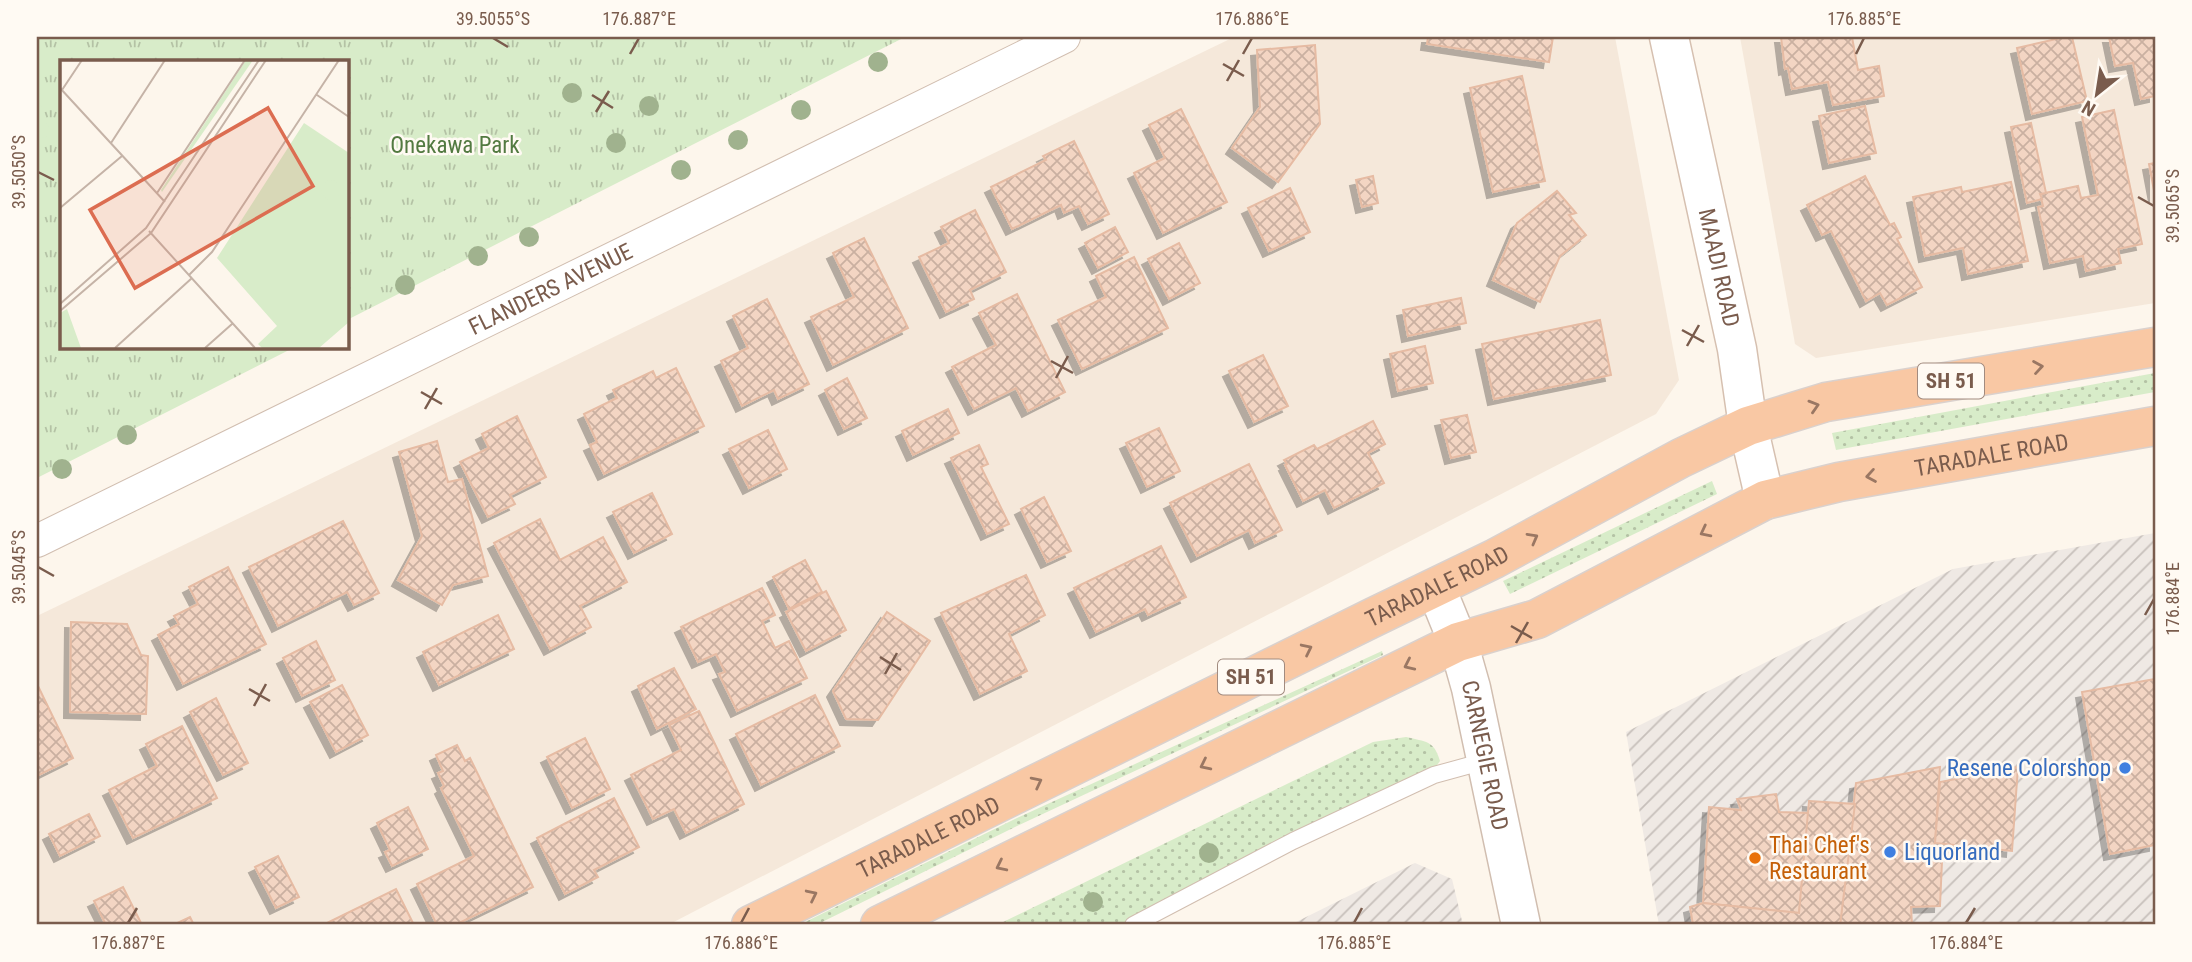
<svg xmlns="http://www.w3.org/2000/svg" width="2192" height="962" font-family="'Roboto Condensed',sans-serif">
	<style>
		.residential { fill: #f5e8da }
		.industrial { fill: url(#industrial-furrows) }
		.grass { fill: url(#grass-dots) }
		.park { fill: url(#park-tufts) }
		.pitch { fill: #d8ecc9 }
		.building { fill: url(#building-cross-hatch); stroke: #e6bba3; stroke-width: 2; filter: url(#shadow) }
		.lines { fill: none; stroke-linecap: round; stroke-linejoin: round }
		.service-casing { stroke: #d1beb0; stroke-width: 18 }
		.minor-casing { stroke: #d1beb0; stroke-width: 34 }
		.tertiary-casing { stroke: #d1beb0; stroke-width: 41 }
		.secondary-casing { stroke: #d6c0b0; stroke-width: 41 }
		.trunk-casing { stroke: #dad1cd; stroke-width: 41 }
		.service { stroke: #fff; stroke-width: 16 }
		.minor { stroke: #fff; stroke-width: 32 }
		.tertiary { stroke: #fff; stroke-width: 38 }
		.secondary { stroke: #fff; stroke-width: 38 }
		.trunk { stroke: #f9c8a4; stroke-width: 38 }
		.tree { fill: #a0b28e }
		.oneway { stroke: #9a7763 }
		.ticks { fill: none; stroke: #7a5c4d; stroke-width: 2.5 }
		.shop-dot { fill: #3f7fe0; stroke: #fffaf3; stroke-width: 2.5 }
		.food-dot { fill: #e8710a; stroke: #fffaf3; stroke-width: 2.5 }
		.labels { text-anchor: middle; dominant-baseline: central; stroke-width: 5; stroke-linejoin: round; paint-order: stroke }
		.shield { fill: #fffaf3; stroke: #a28b7f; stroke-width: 2 }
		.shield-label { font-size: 21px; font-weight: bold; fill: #7a5c4d }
		.park-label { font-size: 23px; fill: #537a41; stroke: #fffaf3 }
		.street-label { font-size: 23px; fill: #7a5c4d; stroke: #fffaf3 }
		.shop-label { font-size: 23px; fill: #366cbe; stroke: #fffaf3; text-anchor: end }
		.food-label { font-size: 23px; fill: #c56008; stroke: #fffaf3; text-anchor: start }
		.inset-road { fill: none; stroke: #c5b3a7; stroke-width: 2 }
		.view { fill: #dc6d51; fill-opacity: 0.15; stroke: #dc6d51; stroke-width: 3.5 }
		.inset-edge { fill: none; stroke: #7a5c4d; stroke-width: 3.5 }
		.neatline { fill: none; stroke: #7a5c4d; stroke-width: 2.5 }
		.ticks-label { font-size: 18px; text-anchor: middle; fill: #7a5c4d }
	</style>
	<defs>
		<pattern id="industrial-furrows" width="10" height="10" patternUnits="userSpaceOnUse" patternTransform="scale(1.75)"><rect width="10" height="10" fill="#efe9e4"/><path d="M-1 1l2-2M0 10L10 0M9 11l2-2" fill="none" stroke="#c7c0bb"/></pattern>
		<pattern id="grass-dots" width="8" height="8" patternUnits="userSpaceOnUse" patternTransform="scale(1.75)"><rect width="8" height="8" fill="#d8ecc9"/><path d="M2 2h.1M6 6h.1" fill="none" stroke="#b4c2a5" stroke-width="1.8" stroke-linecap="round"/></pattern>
		<pattern id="park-tufts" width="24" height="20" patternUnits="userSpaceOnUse" patternTransform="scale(1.75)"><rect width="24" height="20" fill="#d8ecc9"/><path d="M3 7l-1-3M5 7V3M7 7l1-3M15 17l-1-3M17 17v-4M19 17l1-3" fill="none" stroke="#b4c2a5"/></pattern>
		<pattern id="building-cross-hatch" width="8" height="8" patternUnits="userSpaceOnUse" patternTransform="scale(1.75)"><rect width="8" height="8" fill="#f3d5c3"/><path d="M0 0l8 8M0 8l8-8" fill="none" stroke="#cab0a1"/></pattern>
		<filter id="shadow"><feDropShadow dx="-6" dy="6" stdDeviation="0" flood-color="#0004"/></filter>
	</defs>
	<rect width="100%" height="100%" fill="#fdf6ec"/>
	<g class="residential">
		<path d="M 1234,37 L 1615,37 L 1679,380 L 1656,414 L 668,925 L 37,925 L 37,616 Z"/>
		<path d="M 1740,37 L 2155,37 L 2155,303 L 1816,358 L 1795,344 Z"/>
	</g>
	<g class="industrial">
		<path d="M 2155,533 L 2155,925 L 1659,925 L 1626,732 L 1953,569 Z"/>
		<path d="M 1415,863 L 1452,879 L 1463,925 L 1290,925 Z"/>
	</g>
	<g class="grass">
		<path d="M 2155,373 L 2155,392 L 1836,450 L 1832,433 Z"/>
		<path d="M 1712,481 L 1717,494 L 1510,594 L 1503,581 Z"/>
		<path d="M 1382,651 L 1383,655 L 1015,827 L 816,925 L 799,925 L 1017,818 Z"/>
		<path d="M 1406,737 C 1426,742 1434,740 1440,761 L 1429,776 L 1131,925 L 997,925 L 1373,742 Z"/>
	</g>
	<path class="park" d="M 37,37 L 905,37 L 347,320 L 346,61 L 61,61 L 61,346 L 295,347 L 37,478 Z"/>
	<path class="pitch" d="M 37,95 L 51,135 L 37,140 Z"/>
	<g class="building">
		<path d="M 1428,37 L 1553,37 L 1549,62 L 1427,44 Z"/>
		<path d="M 1781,37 L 1852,37 L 1858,70 L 1879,66 L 1884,96 L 1833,105 L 1828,82 L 1792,89 L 1788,68 L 1785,69 Z"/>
		<path d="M 2065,37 L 2072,37 L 2087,101 L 2032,114 L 2017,48 Z"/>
		<path d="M 2109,37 L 2155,37 L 2155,96 L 2141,99 L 2133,63 L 2115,66 Z"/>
		<path d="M 1315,45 L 1320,124 L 1278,182 L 1232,148 L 1260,107 L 1257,50 Z"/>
		<path d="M 1522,76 L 1545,181 L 1493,192 L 1470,88 Z"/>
		<path d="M 1865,106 L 1876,153 L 1829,163 L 1819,116 Z"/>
		<path d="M 1181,109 L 1227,202 L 1163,233 L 1134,173 L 1165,158 L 1149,125 Z"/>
		<path d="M 2114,110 L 2142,244 L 2118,249 L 2121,263 L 2086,271 L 2083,256 L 2050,263 L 2038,207 L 2043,206 L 2040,194 L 2078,186 L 2081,198 L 2098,195 L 2082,117 Z"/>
		<path d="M 2031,123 L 2046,193 L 2040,194 L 2042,199 L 2027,203 L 2011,127 Z"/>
		<path d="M 1074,141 L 1109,214 L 1088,224 L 1079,206 L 1064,213 L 1061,205 L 1012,229 L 991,187 L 1046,160 L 1043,156 Z"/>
		<path d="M 2155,163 L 2155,196 L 2149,164 Z"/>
		<path d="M 1373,176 L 1378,203 L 1362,207 L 1356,180 Z"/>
		<path d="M 1865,176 L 1890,225 L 1894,223 L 1901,237 L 1897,239 L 1922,287 L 1887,305 L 1880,293 L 1866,301 L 1831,231 L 1822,235 L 1807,205 Z"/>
		<path d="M 2011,182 L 2028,261 L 1968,274 L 1963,248 L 1925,256 L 1913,197 L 1961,187 L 1962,192 Z"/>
		<path d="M 1290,188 L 1310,232 L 1269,251 L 1248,208 Z"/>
		<path d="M 1557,191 L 1576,213 L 1569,215 L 1586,235 L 1560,256 L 1540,302 L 1493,280 L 1517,223 Z"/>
		<path d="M 975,210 L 1006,272 L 970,290 L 974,299 L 946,312 L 919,257 L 949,243 L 941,227 Z"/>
		<path d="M 1115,227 L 1128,252 L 1098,268 L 1085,243 Z"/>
		<path d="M 864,238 L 908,328 L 833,365 L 811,317 L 854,297 L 833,253 Z"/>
		<path d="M 1179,243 L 1200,283 L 1169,299 L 1148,259 Z"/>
		<path d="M 1134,257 L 1168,328 L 1082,369 L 1058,320 L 1106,297 L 1096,276 Z"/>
		<path d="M 1017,294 L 1065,392 L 1028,411 L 1016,388 L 974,409 L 952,367 L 996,345 L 979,313 Z"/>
		<path d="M 1461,298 L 1466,323 L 1408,336 L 1403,310 Z"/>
		<path d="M 767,299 L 809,384 L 778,399 L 774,390 L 742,406 L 721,361 L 748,348 L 733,316 Z"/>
		<path d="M 1600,320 L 1611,375 L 1494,399 L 1482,344 Z"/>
		<path d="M 1425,346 L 1433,383 L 1398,391 L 1390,354 Z"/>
		<path d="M 1263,355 L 1288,406 L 1254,422 L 1229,371 Z"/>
		<path d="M 676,368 L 704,426 L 604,474 L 590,445 L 597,442 L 584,414 L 617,398 L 613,390 L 653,371 L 656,378 Z"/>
		<path d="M 847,378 L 867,418 L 844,429 L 825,390 Z"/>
		<path d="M 948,409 L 959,433 L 913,455 L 902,431 Z"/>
		<path d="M 1467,415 L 1476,452 L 1451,458 L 1441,420 Z"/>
		<path d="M 517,416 L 546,477 L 510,495 L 515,504 L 488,517 L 460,462 L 489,448 L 482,434 Z"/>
		<path d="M 1373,421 L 1385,444 L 1368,453 L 1384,483 L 1334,508 L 1325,490 L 1303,501 L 1285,465 L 1287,464 L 1284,460 L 1314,445 L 1317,449 Z"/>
		<path d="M 1159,428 L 1180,471 L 1147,487 L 1126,443 Z"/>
		<path d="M 768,430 L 787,469 L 749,488 L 729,449 Z"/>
		<path d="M 437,441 L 448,482 L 462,479 L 488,576 L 453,585 L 442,605 L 398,580 L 422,536 L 399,452 Z"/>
		<path d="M 979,445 L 988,464 L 981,467 L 1009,524 L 987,534 L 951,458 Z"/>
		<path d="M 1249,464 L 1282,530 L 1255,543 L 1249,530 L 1197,556 L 1170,503 Z"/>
		<path d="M 652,493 L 672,534 L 634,553 L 613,512 Z"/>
		<path d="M 1044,497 L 1071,551 L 1047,562 L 1021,509 Z"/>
		<path d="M 540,519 L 560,560 L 603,537 L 627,582 L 580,606 L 591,627 L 550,649 L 494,543 Z"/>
		<path d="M 343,521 L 379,593 L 354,605 L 347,592 L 278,626 L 249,567 Z"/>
		<path d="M 1161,546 L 1186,597 L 1148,615 L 1145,609 L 1096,632 L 1074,588 Z"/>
		<path d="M 805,560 L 822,592 L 789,609 L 773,577 Z"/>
		<path d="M 228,567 L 266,644 L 183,684 L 158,635 L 179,624 L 174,616 L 198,604 L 189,587 Z"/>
		<path d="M 1026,575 L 1045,615 L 1009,634 L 1027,671 L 980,694 L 941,613 Z"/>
		<path d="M 762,588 L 775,615 L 762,621 L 775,648 L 789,641 L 807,678 L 737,711 L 719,674 L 725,672 L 716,654 L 698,662 L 681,627 Z"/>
		<path d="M 826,591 L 846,630 L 806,651 L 786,612 Z"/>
		<path d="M 887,612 L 930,641 L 878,720 L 846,719 L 833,691 Z"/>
		<path d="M 498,615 L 514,649 L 439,685 L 423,652 Z"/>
		<path d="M 71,622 L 127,624 L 141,655 L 148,656 L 146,714 L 70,712 Z"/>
		<path d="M 316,641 L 335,680 L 302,696 L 283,658 Z"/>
		<path d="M 674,668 L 696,709 L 657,729 L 638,686 Z"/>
		<path d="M 2155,679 L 2155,845 L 2110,854 L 2082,692 Z"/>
		<path d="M 37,684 L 73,758 L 37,776 Z"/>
		<path d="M 342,685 L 368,735 L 336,752 L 310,702 Z"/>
		<path d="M 815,695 L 840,746 L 761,785 L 736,734 Z"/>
		<path d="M 216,698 L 248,763 L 223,775 L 190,712 Z"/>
		<path d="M 699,711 L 744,804 L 686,833 L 674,809 L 653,819 L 631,775 L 681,750 L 669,725 Z"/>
		<path d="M 182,726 L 217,798 L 133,838 L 109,790 L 157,766 L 146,744 Z"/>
		<path d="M 585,738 L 610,789 L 572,808 L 547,757 Z"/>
		<path d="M 457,745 L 465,761 L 470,758 L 533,887 L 455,925 L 437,925 L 417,884 L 474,856 L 441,788 L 444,786 L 438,773 L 443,771 L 436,755 Z"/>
		<path d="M 1940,767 L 1935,843 L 1928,860 L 1942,861 L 1940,906 L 1911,907 L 1912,925 L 1840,925 L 1856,783 Z"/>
		<path d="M 2018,767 L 2012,851 L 1935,843 L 1940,782 Z"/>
		<path d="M 1776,794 L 1779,812 L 1809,813 L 1799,913 L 1703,903 L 1709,807 L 1741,810 L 1737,799 Z"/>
		<path d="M 614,798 L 639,847 L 594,870 L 598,877 L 565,894 L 537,838 Z"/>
		<path d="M 1809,801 L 1855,804 L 1840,925 L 1693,925 L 1690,907 L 1703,903 L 1799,913 Z"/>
		<path d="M 408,807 L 428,849 L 392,866 L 385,852 L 390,850 L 377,823 Z"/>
		<path d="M 89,814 L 100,836 L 60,856 L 49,834 Z"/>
		<path d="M 278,856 L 299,897 L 276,908 L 255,867 Z"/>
		<path d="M 123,887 L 141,923 L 136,925 L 106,925 L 94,901 Z"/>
		<path d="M 396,889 L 414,925 L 323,925 Z"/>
		<path d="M 190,917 L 194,925 L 173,925 Z"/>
	</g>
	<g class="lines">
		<g class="service-casing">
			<path id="service" d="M 1133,925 L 1293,841 L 1434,775 L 1485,761"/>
		</g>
		<g class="minor-casing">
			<g id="minor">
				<path id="s1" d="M 37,541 L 1064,37"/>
			</g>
		</g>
		<g class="tertiary-casing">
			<g id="tertiary">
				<path id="s2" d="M 1436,588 L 1458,642 L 1471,688 L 1521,925"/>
			</g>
		</g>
		<g class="secondary-casing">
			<g id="secondary">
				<path id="s3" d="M 1669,37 L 1737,349 L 1748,426 L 1765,500"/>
			</g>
		</g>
		<g class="trunk-casing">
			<g id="trunk">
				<path id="s4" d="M 751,925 L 1374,617 L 1494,559 L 1681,458 L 1748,426 L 1826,402 L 2155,347"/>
				<path id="s5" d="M 880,925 L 1458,642 L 1537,619 L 1765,500 L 1839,482 L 2155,426"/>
			</g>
		</g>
		<use href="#service" class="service"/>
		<use href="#minor" class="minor"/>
		<use href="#tertiary" class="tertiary"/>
		<use href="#secondary" class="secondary"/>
		<use href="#trunk" class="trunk"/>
	</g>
	<g class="tree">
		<circle cx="878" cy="62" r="10"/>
		<circle cx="572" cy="93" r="10"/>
		<circle cx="649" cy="106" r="10"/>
		<circle cx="801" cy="110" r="10"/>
		<circle cx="738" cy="140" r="10"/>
		<circle cx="616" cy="143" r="10"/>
		<circle cx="681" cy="170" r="10"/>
		<circle cx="529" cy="237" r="10"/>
		<circle cx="478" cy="256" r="10"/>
		<circle cx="405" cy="285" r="10"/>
		<circle cx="127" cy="435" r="10"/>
		<circle cx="62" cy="469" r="10"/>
		<circle cx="1209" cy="853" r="10"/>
		<circle cx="1093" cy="902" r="10"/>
	</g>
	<defs><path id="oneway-chevron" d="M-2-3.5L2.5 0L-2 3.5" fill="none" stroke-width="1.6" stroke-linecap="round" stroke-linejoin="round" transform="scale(1.75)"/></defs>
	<g class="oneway">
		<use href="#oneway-chevron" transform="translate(2038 367) rotate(-9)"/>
		<use href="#oneway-chevron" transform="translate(1814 406) rotate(-17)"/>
		<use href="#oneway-chevron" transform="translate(1871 476) rotate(170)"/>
		<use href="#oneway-chevron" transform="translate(1705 532) rotate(153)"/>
		<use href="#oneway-chevron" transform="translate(1533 538) rotate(-29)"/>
		<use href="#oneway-chevron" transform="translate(1307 649) rotate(-26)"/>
		<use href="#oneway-chevron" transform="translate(1409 665) rotate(155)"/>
		<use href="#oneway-chevron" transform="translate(1205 765) rotate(154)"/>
		<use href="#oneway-chevron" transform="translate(1037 782) rotate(-27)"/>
		<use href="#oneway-chevron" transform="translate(1001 866) rotate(154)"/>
		<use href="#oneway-chevron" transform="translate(812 895) rotate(-26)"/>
	</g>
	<path class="ticks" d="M 493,38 L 508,47M 630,54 L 639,38M 1243,54 L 1252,38M 1856,54 L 1864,38M 1223,64 L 1244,76M 1227,81 L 1239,60M 592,95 L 613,108M 596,112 L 609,91M 38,172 L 54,180M 2138,197 L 2154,206M 1682,330 L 1704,342M 1687,346 L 1699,325M 1051,361 L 1073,373M 1056,378 L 1068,356M 421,392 L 442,404M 425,409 L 437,388M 38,567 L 54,576M 2145,615 L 2154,599M 1511,626 L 1532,638M 1516,643 L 1528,622M 880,657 L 901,670M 885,674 L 897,653M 249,689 L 270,701M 254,706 L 266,684M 128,923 L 137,908M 741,923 L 749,908M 1354,923 L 1362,908M 1966,923 L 1975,908"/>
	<g class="shop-dot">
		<circle cx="2125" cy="768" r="7"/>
		<circle cx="1890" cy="852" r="7"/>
	</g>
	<circle class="food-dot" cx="1755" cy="858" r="7"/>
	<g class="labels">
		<g class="shield">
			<rect x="1918" y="363.5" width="66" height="35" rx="5"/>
			<rect x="1218" y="659.5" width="66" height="35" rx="5"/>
		</g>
		<g class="shield-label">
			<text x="1951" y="381">SH 51</text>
			<text x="1251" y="677">SH 51</text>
		</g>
		<g class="park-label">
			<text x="455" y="145">Onekawa Park</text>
		</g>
		<g class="street-label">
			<text stroke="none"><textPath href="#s3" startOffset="236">MAADI ROAD</textPath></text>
			<text stroke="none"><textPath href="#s1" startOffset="572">FLANDERS AVENUE</textPath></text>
			<text stroke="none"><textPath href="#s5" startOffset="1214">TARADALE ROAD</textPath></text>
			<text stroke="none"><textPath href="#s4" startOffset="765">TARADALE ROAD</textPath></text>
			<text stroke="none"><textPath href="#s2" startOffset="175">CARNEGIE ROAD</textPath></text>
			<text stroke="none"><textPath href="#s4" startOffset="198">TARADALE ROAD</textPath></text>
		</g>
		<g class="shop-label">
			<text x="2111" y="768">Resene Colorshop</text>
			<text x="1904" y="852" text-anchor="start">Liquorland</text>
		</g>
		<g class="food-label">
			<text x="1769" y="845">Thai Chef's<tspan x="1769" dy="26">Restaurant</tspan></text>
		</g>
	</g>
	<g transform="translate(60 60)">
		<rect width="289" height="289" fill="#fdf6ec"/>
		<path d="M 186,0 L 193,0 L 102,132 L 101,130 Z" fill="#d8ecc9"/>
		<path d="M 244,63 L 289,93 L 289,262 L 259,288 L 202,288 L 198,284 L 217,266 L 157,198 ZM 7,249 L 21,288 L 0,288 L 0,253 Z" fill="#d8ecc9"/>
		<path d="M261 130a10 10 0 1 1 20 0a10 10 0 1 1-20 0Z" fill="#d8ecc9"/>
		<path class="inset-road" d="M 0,28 L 105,142M 2,30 L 22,0M 257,35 L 289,57M 51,83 L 105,0M 97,133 L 185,0M 0,148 L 62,96M 89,171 L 195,288M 129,215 L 152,192 L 279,0M 0,244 L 86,168 L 199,0M 0,251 L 91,173 L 206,0M 55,288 L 132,218M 145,288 L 172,264"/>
		<path class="view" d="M 208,48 L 253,126 L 75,228 L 30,150 Z"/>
		<rect width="289" height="289" class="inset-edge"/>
	</g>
	<rect width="2192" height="962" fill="none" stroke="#fffaf3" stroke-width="77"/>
	<g transform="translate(2097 94) rotate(210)" stroke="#fffaf3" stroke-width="5" paint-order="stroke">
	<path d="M0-5L12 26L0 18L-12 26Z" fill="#7a5c4d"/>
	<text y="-10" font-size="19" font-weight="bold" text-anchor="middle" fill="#7a5c4d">N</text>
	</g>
	<rect x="38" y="38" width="2116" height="885" class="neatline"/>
	<g class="ticks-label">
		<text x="493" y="25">39.5055°S</text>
		<text x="639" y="25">176.887°E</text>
		<text x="1252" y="25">176.886°E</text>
		<text x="1864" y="25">176.885°E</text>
		<text transform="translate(19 172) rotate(-90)" y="6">39.5050°S</text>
		<text transform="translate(2173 206) rotate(-90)" y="6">39.5065°S</text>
		<text transform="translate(19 567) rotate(-90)" y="6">39.5045°S</text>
		<text transform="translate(2173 599) rotate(-90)" y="6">176.884°E</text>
		<text x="128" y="949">176.887°E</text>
		<text x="741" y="949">176.886°E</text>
		<text x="1354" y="949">176.885°E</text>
		<text x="1966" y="949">176.884°E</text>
	</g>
</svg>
